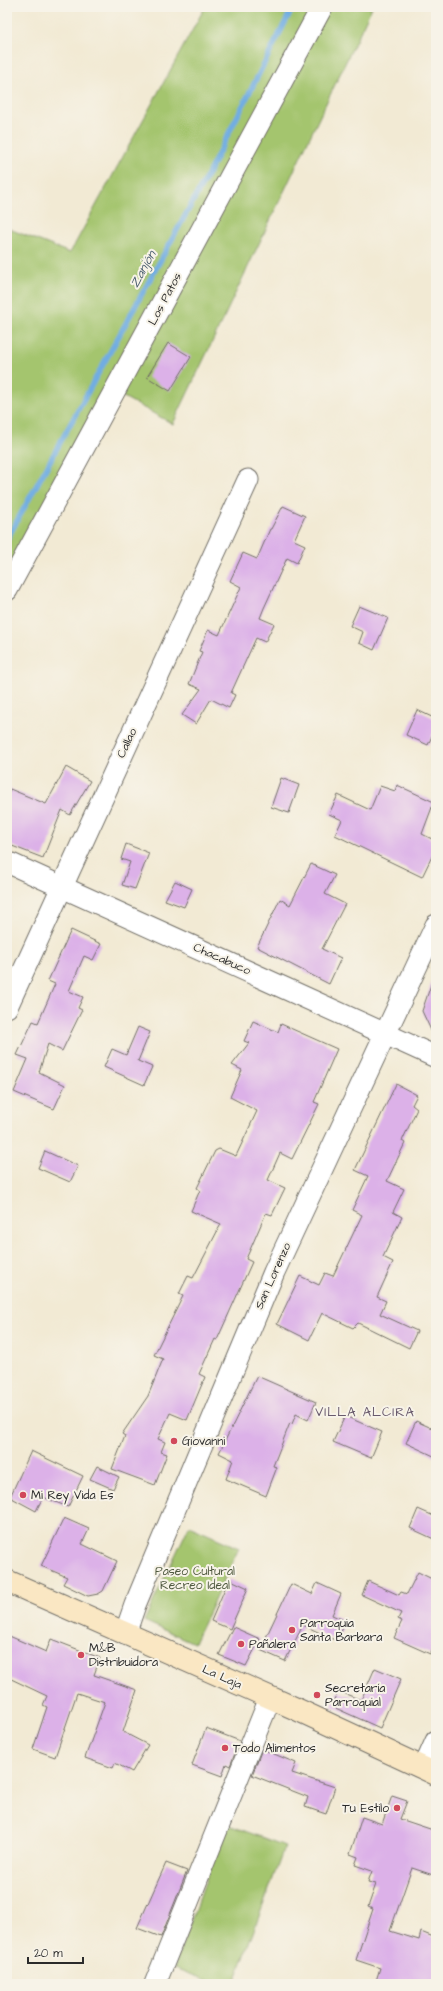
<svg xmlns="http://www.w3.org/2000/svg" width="443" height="1991" font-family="'Architects Daughter',sans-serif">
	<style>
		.green { fill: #a4c56e; stroke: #68784c }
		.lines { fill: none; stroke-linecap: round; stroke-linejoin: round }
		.stream { stroke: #71ade2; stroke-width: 5.5 }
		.building { fill: #dcb1e8 }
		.street-casing { stroke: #716e66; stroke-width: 23 }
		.secondary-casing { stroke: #716e66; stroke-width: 24 }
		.street { stroke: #fff; stroke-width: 21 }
		.secondary { stroke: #fae7c3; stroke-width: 22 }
		.poi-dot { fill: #d1495b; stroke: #f7f3e8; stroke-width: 1.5 }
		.labels { text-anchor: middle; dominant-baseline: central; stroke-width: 4; stroke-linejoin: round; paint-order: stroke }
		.street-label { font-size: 12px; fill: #2b2b2b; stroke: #f7f3e8 }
		.poi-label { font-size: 12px; fill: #2b2b2b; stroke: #f7f3e8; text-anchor: start }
		.park-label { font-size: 12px; fill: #4f593f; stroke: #f7f3e8 }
		.water-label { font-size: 13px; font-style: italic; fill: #44586b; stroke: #f7f3e8 }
		.neighbourhood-label { font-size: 13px; letter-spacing: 1px; fill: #695a6d; stroke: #f7f3e8 }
	</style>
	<rect width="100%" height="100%" fill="#f7f3e8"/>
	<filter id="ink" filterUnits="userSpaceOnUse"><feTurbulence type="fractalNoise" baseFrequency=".025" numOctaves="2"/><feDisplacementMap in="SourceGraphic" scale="8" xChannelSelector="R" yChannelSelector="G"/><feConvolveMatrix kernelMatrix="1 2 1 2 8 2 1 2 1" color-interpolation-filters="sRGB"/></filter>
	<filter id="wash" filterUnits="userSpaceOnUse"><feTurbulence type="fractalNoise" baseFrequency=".012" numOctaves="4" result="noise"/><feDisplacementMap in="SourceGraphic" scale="16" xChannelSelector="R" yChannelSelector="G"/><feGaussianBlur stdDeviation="0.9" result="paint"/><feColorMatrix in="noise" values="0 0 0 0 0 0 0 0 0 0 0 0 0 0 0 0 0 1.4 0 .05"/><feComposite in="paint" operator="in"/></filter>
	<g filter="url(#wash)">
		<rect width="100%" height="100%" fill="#f2ead4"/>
		<g class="green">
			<path d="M 205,7 L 372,7 L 173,424 L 118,394 L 7,571 L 7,228 L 70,253 Z"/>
			<path d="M 189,1526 L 239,1548 L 194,1643 L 144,1621 Z"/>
			<path d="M 226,1824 L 285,1846 L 234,1984 L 217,1984 L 174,1968 Z"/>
		</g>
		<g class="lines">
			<path class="stream" d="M 7,539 L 208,174 L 293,7"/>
		</g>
		<g id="blocks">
			<g class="building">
				<path d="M 168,343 L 191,357 L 170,391 L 147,377 Z"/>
				<path d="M 283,506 L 305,516 L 294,540 L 305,545 L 297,563 L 287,558 L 264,608 L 260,618 L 274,624 L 265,642 L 256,638 L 231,693 L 235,695 L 229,708 L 211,699 L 196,724 L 182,715 L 201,689 L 189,684 L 202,652 L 199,651 L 208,630 L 219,635 L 241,587 L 230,581 L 243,553 L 257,559 L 270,529 L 271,529 Z"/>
				<path d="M 359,606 L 388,618 L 374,650 L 359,643 L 363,632 L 350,626 Z"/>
				<path d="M 417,710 L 436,719 L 436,727 L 428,745 L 406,735 Z"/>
				<path d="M 66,767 L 90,781 L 70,815 L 62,810 L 43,858 L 7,844 L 7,798 L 10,789 L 46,804 Z"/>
				<path d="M 281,778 L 299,785 L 289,813 L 271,807 Z"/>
				<path d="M 397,785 L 434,802 L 422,834 L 436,841 L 436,848 L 422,877 L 335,835 L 342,820 L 329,814 L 338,795 L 370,810 L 380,786 L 395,791 Z"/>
				<path d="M 126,844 L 149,853 L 135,889 L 122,885 L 130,862 L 121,859 Z"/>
				<path d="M 311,864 L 335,875 L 325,894 L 345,904 L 322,949 L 341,958 L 329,984 L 257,947 L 280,899 L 290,905 Z"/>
				<path d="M 175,881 L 192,889 L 184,907 L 165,900 Z"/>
				<path d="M 71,930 L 101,944 L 93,960 L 84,956 L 69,991 L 83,997 L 78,1008 L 82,1010 L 62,1051 L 48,1044 L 39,1072 L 65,1085 L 54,1109 L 14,1092 L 28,1059 L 17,1055 L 33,1021 L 38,1023 L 55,984 L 48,981 Z"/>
				<path d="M 434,976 L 436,977 L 436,1041 L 422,1011 Z"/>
				<path d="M 253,1021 L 278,1032 L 281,1024 L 337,1049 L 314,1102 L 319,1104 L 292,1159 L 280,1153 L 268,1180 L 285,1188 L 272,1215 L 266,1213 L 246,1259 L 252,1262 L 217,1340 L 215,1339 L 199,1374 L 205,1377 L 187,1420 L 170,1413 L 158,1439 L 165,1442 L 161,1452 L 167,1454 L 155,1485 L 112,1469 L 125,1436 L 122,1434 L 148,1396 L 163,1359 L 154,1355 L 183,1296 L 179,1294 L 188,1276 L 193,1278 L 221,1224 L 191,1211 L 200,1190 L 197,1188 L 215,1151 L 219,1149 L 236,1156 L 257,1111 L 230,1097 L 242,1070 L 232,1065 L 249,1043 L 244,1041 Z"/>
				<path d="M 138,1027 L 150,1032 L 138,1061 L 152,1067 L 144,1085 L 104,1067 L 112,1049 L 126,1055 Z"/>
				<path d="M 396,1084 L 417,1095 L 412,1105 L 417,1109 L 402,1141 L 405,1143 L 387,1181 L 404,1189 L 393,1212 L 402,1217 L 383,1257 L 393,1262 L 377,1297 L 386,1301 L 380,1314 L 417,1331 L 409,1348 L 358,1323 L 353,1328 L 322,1313 L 309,1340 L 277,1324 L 300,1276 L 319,1285 L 325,1273 L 333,1276 L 362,1215 L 352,1210 L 368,1176 L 355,1170 Z"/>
				<path d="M 45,1151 L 78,1166 L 70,1182 L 38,1168 Z"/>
				<path d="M 257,1376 L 316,1402 L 308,1420 L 296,1414 L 292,1424 L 290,1423 L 273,1466 L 277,1467 L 266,1496 L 226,1479 L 233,1460 L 219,1453 Z"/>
				<path d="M 345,1416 L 382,1432 L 371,1458 L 333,1442 Z"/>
				<path d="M 416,1421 L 436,1430 L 436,1457 L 406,1443 Z"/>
				<path d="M 31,1451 L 83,1476 L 68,1507 L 43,1497 L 36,1511 L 10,1497 Z"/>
				<path d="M 97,1466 L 119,1477 L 113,1489 L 90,1479 Z"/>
				<path d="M 418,1509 L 436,1517 L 436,1540 L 410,1528 Z"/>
				<path d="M 64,1518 L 89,1529 L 82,1544 L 117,1561 L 103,1591 L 98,1594 L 88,1596 L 63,1584 L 67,1577 L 41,1566 Z"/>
				<path d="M 418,1572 L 436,1581 L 436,1642 L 430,1654 L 394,1638 L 402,1621 L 398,1619 L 401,1613 L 362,1595 L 368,1581 L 399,1595 L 401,1592 L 407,1594 Z"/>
				<path d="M 229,1579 L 248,1588 L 230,1629 L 211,1621 Z"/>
				<path d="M 317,1583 L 341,1594 L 332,1615 L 346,1621 L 337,1641 L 303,1625 L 285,1661 L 260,1650 L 291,1584 L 312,1594 Z"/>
				<path d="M 233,1627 L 260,1639 L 246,1666 L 219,1655 Z"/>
				<path d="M 7,1635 L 46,1652 L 51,1639 L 100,1658 L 94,1675 L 137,1690 L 123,1732 L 148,1745 L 132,1772 L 115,1763 L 113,1768 L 85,1758 L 105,1702 L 77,1693 L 55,1757 L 33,1749 L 47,1707 L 43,1705 L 47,1696 L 7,1677 Z"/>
				<path d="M 375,1668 L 401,1679 L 380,1728 L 331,1706 L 338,1691 L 361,1700 Z"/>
				<path d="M 206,1728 L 240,1741 L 230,1766 L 226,1764 L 222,1776 L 192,1765 Z"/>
				<path d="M 262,1749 L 296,1763 L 292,1773 L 335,1787 L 326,1814 L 305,1807 L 308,1797 L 252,1775 Z"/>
				<path d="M 392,1796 L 407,1801 L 400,1819 L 436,1831 L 436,1876 L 412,1868 L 390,1931 L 419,1940 L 421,1932 L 436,1938 L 436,1984 L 375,1984 L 380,1968 L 356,1960 L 373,1909 L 368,1907 L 376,1884 L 368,1882 L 372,1871 L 355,1865 L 358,1857 L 350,1854 L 362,1817 L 382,1824 Z"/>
				<path d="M 166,1863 L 187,1871 L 161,1937 L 137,1928 Z"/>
			</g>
		</g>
	</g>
	<g filter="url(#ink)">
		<use href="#blocks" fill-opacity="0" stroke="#716e66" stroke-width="1"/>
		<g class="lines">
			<g class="street-casing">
				<g id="street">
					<path d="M 7,590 L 322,7"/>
					<path d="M 7,862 L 436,1057"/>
					<path d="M 7,1007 L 248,480"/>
					<path d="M 125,1634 L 135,1605 L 274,1272 L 436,925"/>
					<path d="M 424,1768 L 436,1741"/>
					<path d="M 155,1984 L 270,1698"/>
				</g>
			</g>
			<g class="secondary-casing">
				<path id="secondary" d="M 7,1581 L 294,1708 L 436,1774"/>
			</g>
			<use href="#street" class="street"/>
			<use href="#secondary" class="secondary"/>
		</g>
	</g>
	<g class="poi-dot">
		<circle cx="174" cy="1441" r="4"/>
		<circle cx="23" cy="1495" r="4"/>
		<circle cx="292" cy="1630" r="4"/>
		<circle cx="241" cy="1644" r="4"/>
		<circle cx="81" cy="1655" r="4"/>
		<circle cx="317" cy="1695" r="4"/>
		<circle cx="225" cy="1748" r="4"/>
		<circle cx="397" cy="1808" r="4"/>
	</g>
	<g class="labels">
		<g class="street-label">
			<text transform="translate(165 299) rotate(-62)">Los Patos</text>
			<text transform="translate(127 743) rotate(-65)">Callao</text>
			<text transform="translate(222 959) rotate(24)">Chacabuco</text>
			<text transform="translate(273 1276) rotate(-66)">San Lorenzo</text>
			<text transform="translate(222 1677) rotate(24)">La Laja</text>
		</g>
		<g class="poi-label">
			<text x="182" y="1441">Giovanni</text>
			<text x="31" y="1495">Mi Rey Vida Es</text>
			<text x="300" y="1623">Parroquia<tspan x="300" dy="14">Santa Barbara</tspan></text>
			<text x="249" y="1644">Pañalera</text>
			<text x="89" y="1648">M&amp;B<tspan x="89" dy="14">Distribuidora</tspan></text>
			<text x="325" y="1688">Secretaría<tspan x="325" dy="14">Parroquial</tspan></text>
			<text x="233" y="1748">Todo Alimentos</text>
			<text x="389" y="1808" text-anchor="end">Tu Estilo</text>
		</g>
		<g class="park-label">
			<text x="195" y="1571">Paseo Cultural<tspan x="195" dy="14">Recreo Ideal</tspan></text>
		</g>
		<g class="water-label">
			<text transform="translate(143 269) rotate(-61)">Zanjón</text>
		</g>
		<g class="neighbourhood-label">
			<text x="365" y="1412">VILLA ALCIRA</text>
		</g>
	</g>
	<rect width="443" height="1991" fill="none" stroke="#f7f3e8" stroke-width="24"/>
	<path d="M28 1957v6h55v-6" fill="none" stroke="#2b2b2b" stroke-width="2"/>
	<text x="34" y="1957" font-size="12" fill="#2b2b2b" stroke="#f7f3e8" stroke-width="3" paint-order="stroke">20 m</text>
</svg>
